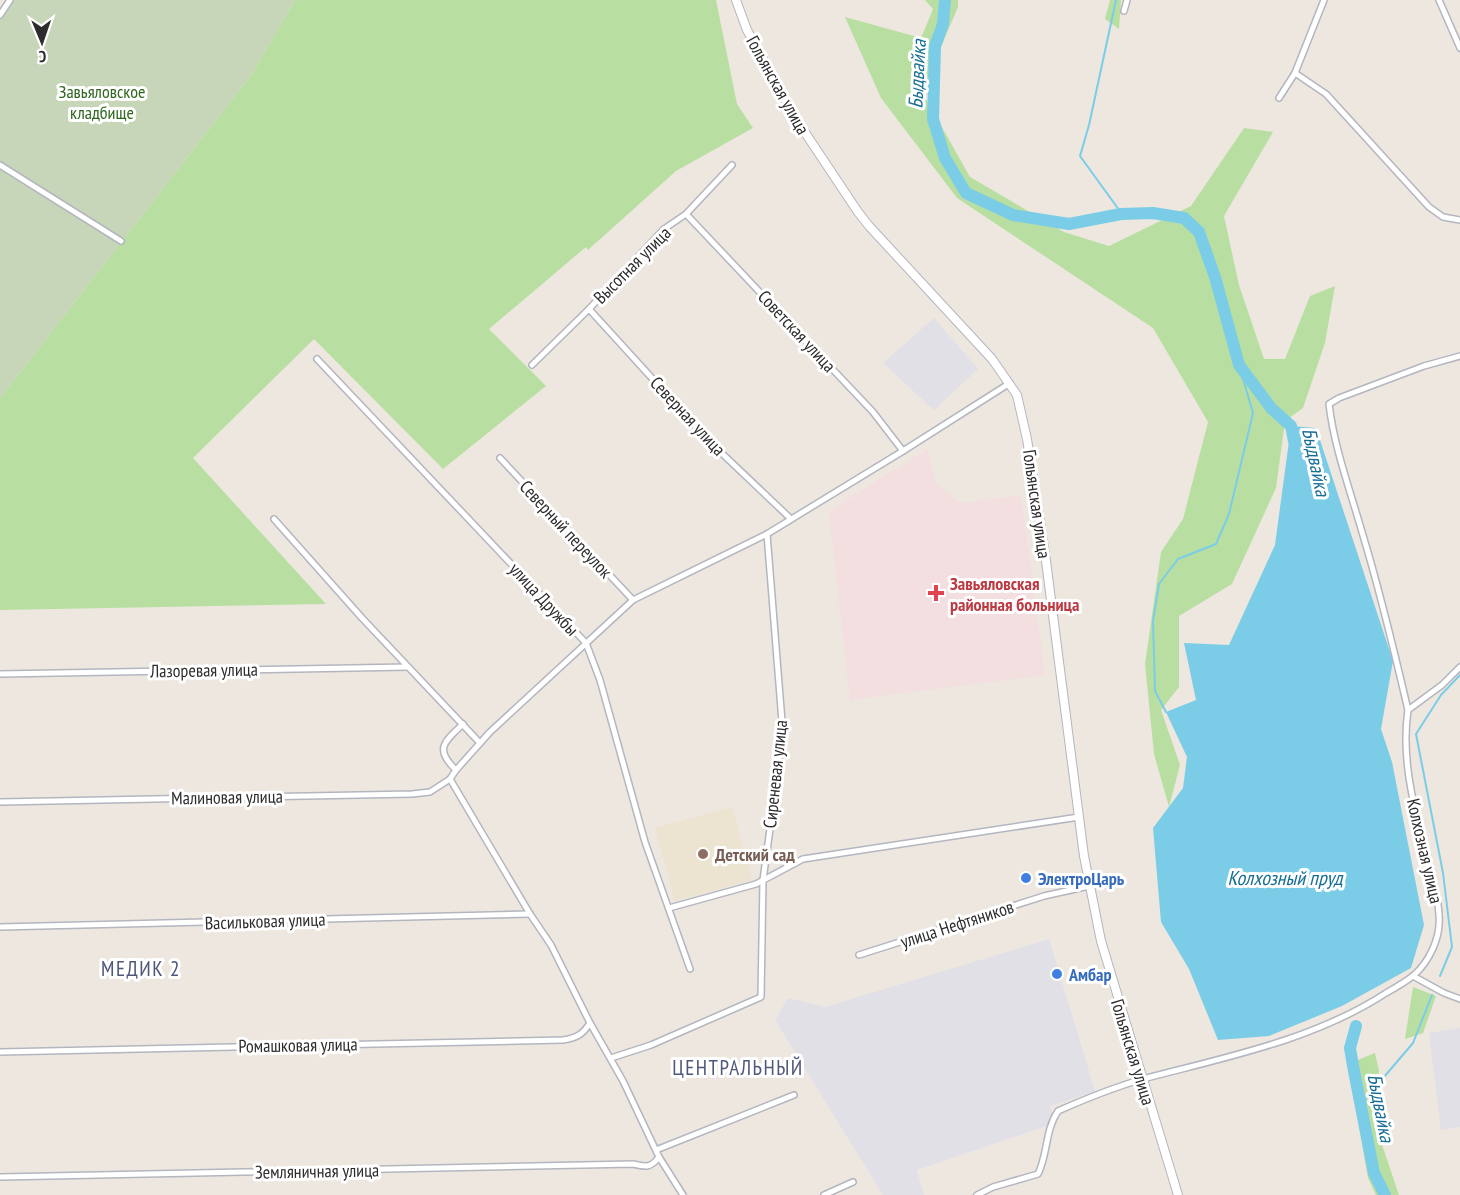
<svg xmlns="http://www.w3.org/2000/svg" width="1460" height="1195" font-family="'PT Sans Narrow',sans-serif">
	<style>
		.industrial { fill: #e1e0e6 }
		.education { fill: #ede3d1 }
		.medical { fill: #f3dee0 }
		.green { fill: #b8dfa1 }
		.cemetery { fill: #c7d5b8 }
		.water { fill: #7bcde7 }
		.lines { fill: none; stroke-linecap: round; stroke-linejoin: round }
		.stream { stroke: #7bcde7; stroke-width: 2 }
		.river { stroke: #7bcde7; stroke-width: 12 }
		.minor-casing { stroke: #b3b6bf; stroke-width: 8 }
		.secondary-casing { stroke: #b3b6bf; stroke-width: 10 }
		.minor { stroke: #fff; stroke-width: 5 }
		.secondary { stroke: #fff; stroke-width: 8 }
		.health-dot { fill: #e0444e; stroke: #fff; stroke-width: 2 }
		.education-dot { fill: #8d6e63; stroke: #fff; stroke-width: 2 }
		.shop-dot { fill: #3f7fe0; stroke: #fff; stroke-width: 2 }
		.labels { text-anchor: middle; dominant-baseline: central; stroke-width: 6; stroke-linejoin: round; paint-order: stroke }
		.street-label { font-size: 18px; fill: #2c2c2c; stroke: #fff }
		.park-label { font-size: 18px; fill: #316620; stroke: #fff }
		.health-label { font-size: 18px; font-weight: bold; fill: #be3a42; stroke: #fff; text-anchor: start }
		.education-label { font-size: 18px; font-weight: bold; fill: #785e54; stroke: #fff; text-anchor: start }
		.shop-label { font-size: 18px; font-weight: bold; fill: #366cbe; stroke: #fff; text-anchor: start }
		.water-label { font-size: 20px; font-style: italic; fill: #176e95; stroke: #fff }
		.quarter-label { font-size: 21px; letter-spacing: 1.5px; fill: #4f587a; stroke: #fff }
	</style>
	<rect width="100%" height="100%" fill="#ede7e0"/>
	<g class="industrial">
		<path d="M 934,318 L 978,369 L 934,410 L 883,363 Z"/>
		<path d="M 1049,939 L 1095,1091 L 1050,1106 L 1056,1123 L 917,1170 L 924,1195 L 883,1195 L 775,1020 L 788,998 L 825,1007 Z"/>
		<path d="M 1460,1028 L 1460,1127 L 1441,1130 L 1429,1033 Z"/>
	</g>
	<path class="education" d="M 732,807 L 752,880 L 675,901 L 655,828 Z"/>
	<path class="medical" d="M 928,449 L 935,482 L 960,503 L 1021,495 L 1045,675 L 850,700 L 829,511 Z"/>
	<g class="green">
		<path d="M 295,0 L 716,0 L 737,104 L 753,128 L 676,171 L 588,250 L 586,247 L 489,329 L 546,386 L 443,469 L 314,339 L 193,458 L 326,604 L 0,610 L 0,398 L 252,74 Z"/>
		<path d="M 925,0 L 958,0 L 958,7 L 922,92 L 970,177 L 1064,232 L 1109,246 L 1191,206 L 1244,128 L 1273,132 L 1224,216 L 1239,285 L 1264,359 L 1285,359 L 1310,296 L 1335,286 L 1325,343 L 1303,408 L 1285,421 L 1276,488 L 1232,584 L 1179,616 L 1179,687 L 1161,710 L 1180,765 L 1169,807 L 1154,754 L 1145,664 L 1161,552 L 1183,519 L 1208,422 L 1153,328 L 957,198 L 881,98 L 845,17 L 921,38 L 933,9 Z"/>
		<path d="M 1110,0 L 1121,0 L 1119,29 L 1105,19 Z"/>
		<path d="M 1413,987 L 1436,996 L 1423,1033 L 1405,1039 Z"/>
		<path d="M 1375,1053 L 1379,1071 L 1375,1124 L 1399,1195 L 1376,1195 L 1368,1178 L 1348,1064 Z"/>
	</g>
	<path class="cemetery" d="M 12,0 L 295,0 L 252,74 L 0,398 L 0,17 Z"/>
	<path class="water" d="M 1291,426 L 1316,428 L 1393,661 L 1381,729 L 1392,762 L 1424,925 L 1411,968 L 1342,1006 L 1269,1036 L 1218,1040 L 1189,969 L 1161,922 L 1153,828 L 1183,788 L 1187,757 L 1166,712 L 1196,700 L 1184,643 L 1229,645 L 1275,545 Z"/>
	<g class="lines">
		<g class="stream">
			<path d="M 1116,0 L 1089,125 L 1080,156 L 1122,214"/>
			<path d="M 1166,712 L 1155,691 L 1153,621 L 1159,584 L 1178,559 L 1216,544 L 1229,514 L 1253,413 L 1239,365"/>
			<path d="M 1440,976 L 1452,947 L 1443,873 L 1416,734 L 1441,695 L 1460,675"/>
			<path d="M 1361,1104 L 1413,1043 L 1432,995"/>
		</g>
		<g class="river">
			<path d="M 945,0 L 943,24 L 935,46 L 933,119 L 945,158 L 966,193 L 1013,215 L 1069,224 L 1121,214 L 1153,213 L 1184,218 L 1199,232 L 1215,277 L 1239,365 L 1271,408 L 1291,426 L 1294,441"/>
			<path d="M 1356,1026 L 1350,1048 L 1353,1066 L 1374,1173 L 1385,1195"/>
		</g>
		<g class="minor-casing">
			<g id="minor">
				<path d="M 1439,0 L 1460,48"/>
				<path d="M 1124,11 L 1127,0"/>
				<path d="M 0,15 L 10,0"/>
				<path d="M 1295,73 L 1326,94 L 1429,207 L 1443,217 L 1460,220"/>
				<path d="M 1279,98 L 1295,73 L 1324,0"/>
				<path d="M 0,165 L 121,241"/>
				<path d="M 686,214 L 873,412 L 903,451"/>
				<path d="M 589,309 L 711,443 L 791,519"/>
				<path d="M 317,359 L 586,643 L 600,680 L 645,842 L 690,969"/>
				<path d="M 532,365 L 589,309 L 664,229 L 686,214 L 732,165"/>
				<path d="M 500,458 L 633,600"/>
				<path d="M 274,519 L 362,618 L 480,743"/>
				<path d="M 0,674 L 408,667"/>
				<path d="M 1408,710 C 1394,650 1380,591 1362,532 C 1350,490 1334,447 1329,404 L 1339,398 L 1424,366 L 1460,356"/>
				<path d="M 456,770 C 434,749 444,742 463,724"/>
				<path d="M 0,802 L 412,794 L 430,792 L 450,779"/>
				<path d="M 669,908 L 756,884 L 803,859 L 1079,817"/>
				<path d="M 0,927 L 530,914"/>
				<path d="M 859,955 L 1044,896 L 1089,886"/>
				<path d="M 1413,976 L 1444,993 L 1460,999"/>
				<path d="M 0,1052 L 563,1040 C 577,1038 583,1034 590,1023"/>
				<path d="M 611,1058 L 651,1045 L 761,997 L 763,880 L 783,734 L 767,534"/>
				<path d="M 656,1150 L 794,1095"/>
				<path d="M 659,1157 L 683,1195"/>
				<path d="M 0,1177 L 633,1164 C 646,1167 651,1168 659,1157 L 623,1081 L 590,1023 L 551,945 L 530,914 L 450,779 L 456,770 L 490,732 L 633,600 L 767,534 L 903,451 L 1010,383"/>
				<path d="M 824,1195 L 853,1182"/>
				<path d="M 977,1195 L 993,1187 L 1038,1174 C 1048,1154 1045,1130 1058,1111 C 1085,1099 1115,1087 1143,1079 C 1226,1057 1314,1040 1386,993 C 1395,988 1405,982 1413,976 C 1430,961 1441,937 1439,915 C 1438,893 1430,870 1425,849 C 1413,804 1401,756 1408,710 L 1442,685 L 1460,667"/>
			</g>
		</g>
		<g class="secondary-casing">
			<path id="secondary" d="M 736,0 L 747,30 L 798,122 L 858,212 L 869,226 L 992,359 L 1017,395 L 1027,439 L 1046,561 L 1084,856 L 1101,941 L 1178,1195"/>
		</g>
		<use href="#minor" class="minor"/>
		<use href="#secondary" class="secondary"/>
	</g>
	<path class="health-dot" d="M933 584h6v6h6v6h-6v6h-6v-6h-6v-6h6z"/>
	<circle class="education-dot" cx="703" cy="854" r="6"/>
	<g class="shop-dot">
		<circle cx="1026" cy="878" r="6"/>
		<circle cx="1057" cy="974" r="6"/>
	</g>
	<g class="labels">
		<g class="street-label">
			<text transform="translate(778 85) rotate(61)">Гольянская улица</text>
			<text transform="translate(632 265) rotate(-45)">Высотная улица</text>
			<text transform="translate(797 331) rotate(47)">Советская улица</text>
			<text transform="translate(688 416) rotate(47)">Северная улица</text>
			<text transform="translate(1037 504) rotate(82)">Гольянская улица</text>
			<text transform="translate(566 529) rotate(47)">Северный переулок</text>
			<text transform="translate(544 599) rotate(47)">улица Дружбы</text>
			<text transform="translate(204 670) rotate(-1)">Лазоревая улица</text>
			<text transform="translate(775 774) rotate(-84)">Сиреневая улица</text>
			<text transform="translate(227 797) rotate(-1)">Малиновая улица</text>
			<text transform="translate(1425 851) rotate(77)">Колхозная улица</text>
			<text transform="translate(265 921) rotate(-2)">Васильковая улица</text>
			<text transform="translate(957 924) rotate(-18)">улица Нефтяников</text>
			<text transform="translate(298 1045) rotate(-1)">Ромашковая улица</text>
			<text transform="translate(1133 1052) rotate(73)">Гольянская улица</text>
			<text transform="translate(317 1171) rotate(-1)">Земляничная улица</text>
		</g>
		<g class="park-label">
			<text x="102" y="91">Завьяловское<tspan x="102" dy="21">кладбище</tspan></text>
		</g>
		<g class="health-label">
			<text x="950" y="583">Завьяловская<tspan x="950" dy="21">районная больница</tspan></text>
		</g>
		<g class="education-label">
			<text x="715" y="854">Детский сад</text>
		</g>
		<g class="shop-label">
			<text x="1038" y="878">ЭлектроЦарь</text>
			<text x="1069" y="974">Амбар</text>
		</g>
		<g class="water-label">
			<text transform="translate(917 74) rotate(-87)">Быдвайка</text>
			<text transform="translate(1316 462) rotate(78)">Быдвайка</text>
			<text x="1285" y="878">Колхозный пруд</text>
			<text transform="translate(1381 1108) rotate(79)">Быдвайка</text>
		</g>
		<g class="quarter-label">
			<text x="141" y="968">МЕДИК 2</text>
			<text x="738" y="1067">ЦЕНТРАЛЬНЫЙ</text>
		</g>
	</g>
	<g transform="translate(42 42) rotate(178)" stroke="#ffffff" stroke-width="4.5" paint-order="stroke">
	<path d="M0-4.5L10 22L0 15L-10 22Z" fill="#2c2c2c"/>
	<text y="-9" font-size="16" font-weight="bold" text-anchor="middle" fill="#2c2c2c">С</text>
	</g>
</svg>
